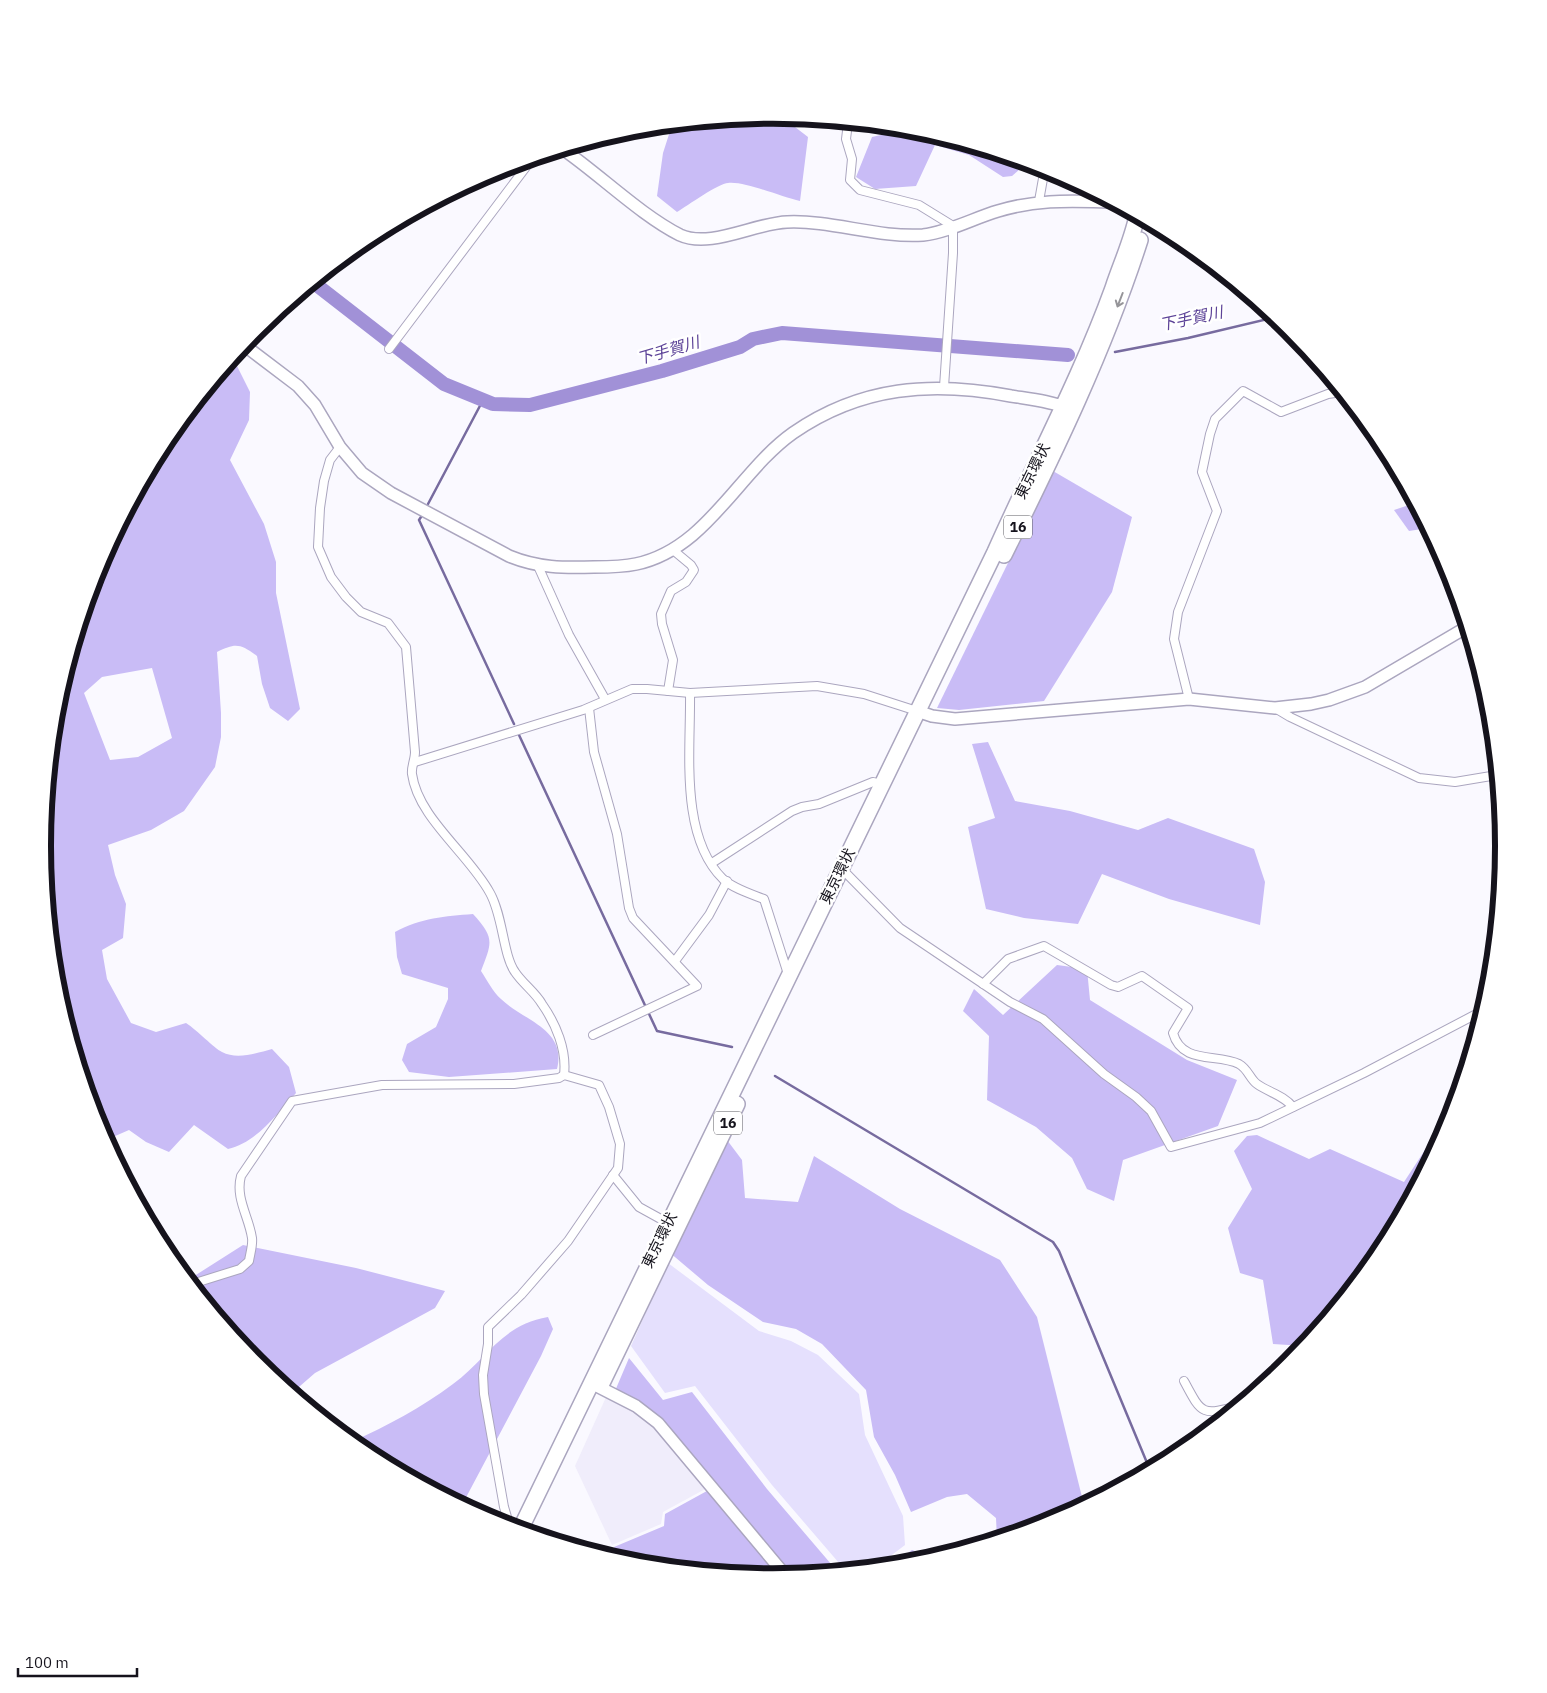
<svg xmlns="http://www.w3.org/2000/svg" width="1547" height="1693" font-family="'IBM Plex Sans','Noto Sans JP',sans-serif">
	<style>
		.built { fill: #f0edfb }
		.green { fill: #e5e0fd }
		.forest { fill: #c9bcf6; fill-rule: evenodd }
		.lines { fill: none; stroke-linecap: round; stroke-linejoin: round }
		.stream { stroke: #776b9f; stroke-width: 2.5 }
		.river { stroke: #a191d7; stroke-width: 14 }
		.street-casing { stroke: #aba6bf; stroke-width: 10 }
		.secondary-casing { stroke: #aba6bf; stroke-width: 14 }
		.highway-casing { stroke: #aba6bf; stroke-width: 18 }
		.street { stroke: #fff; stroke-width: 8 }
		.secondary { stroke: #fff; stroke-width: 11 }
		.highway { stroke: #fff; stroke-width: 15 }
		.oneway { stroke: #969599 }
		.labels { text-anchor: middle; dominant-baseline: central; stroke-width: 5; stroke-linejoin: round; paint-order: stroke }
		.shield { fill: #fff; stroke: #5b5a60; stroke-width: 1 }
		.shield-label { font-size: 14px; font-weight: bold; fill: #15131c }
		.street-label { font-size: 15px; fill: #15131c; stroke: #fff }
		.water-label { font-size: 16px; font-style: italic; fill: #5d4398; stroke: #fff }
		.rim { fill: none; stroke: #15131c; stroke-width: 6 }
	</style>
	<rect width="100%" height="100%" fill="#faf9ff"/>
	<path class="built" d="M 607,1395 L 648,1417 L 707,1488 L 663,1512 L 661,1524 L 612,1545 L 575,1466 Z"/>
	<path class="green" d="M 668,1263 L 759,1331 L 791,1341 L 818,1355 L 859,1394 L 865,1435 L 903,1516 L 905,1545 L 876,1567 L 845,1570 L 772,1485 L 695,1386 L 665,1393 L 631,1346 Z"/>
	<g class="forest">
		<path d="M 747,118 L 795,127 L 808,137 L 800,201 C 781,197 745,181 728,183 C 719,183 687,206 677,212 L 657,196 L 663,153 L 672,125 Z"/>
		<path d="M 908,129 L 916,130 L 1027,163 L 1012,176 L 1003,177 L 969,155 L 935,145 L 916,186 L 875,189 L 856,177 L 872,137 Z"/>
		<path d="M 233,358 L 250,392 L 249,420 L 230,460 L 264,524 L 276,562 L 276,593 L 300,709 L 288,721 L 270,708 L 262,684 L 257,656 C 240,643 235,643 217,652 L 221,713 L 221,737 L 215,767 L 184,811 L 151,830 L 108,845 L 115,875 L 126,904 L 123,938 L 102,950 L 107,979 L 131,1023 L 156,1032 L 186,1023 C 197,1030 214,1048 222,1052 C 237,1060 257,1053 272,1049 L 289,1067 L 296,1093 C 277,1114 256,1143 228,1149 L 194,1125 L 169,1152 L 146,1142 L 129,1130 L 106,1140 L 98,1126 L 56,989 L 43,846 L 57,704 L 98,566 L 166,440 ZM 152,668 L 172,738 L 138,757 L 110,760 L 84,693 L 102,677 Z"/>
		<path d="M 1053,471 L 1132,517 L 1112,592 L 1044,701 L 959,710 L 937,708 Z"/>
		<path d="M 1415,503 L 1428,528 L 1409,531 L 1394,510 Z"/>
		<path d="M 988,742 L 1015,801 L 1070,811 L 1138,830 L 1168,818 L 1254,849 L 1265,882 L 1260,925 L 1169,899 L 1102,874 L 1078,924 L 1024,918 L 986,909 L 968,827 L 995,818 L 972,744 Z"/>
		<path d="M 473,914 C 495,938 492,942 481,971 C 487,980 493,992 501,999 C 524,1021 567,1029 557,1069 L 449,1077 L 409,1072 L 402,1060 L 407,1044 L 436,1027 L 448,999 L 448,988 L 402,974 L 397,957 L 395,932 C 421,918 445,916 473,914 Z"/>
		<path d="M 1057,965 L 1087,969 L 1090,1000 L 1187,1060 L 1237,1080 L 1218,1126 L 1123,1160 L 1114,1201 L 1087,1189 L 1072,1158 L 1036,1127 L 987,1100 L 989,1036 L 963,1011 L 974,989 L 1003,1015 Z"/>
		<path d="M 1447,1130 L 1381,1253 L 1368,1255 L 1351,1280 L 1343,1299 L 1304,1346 L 1273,1344 L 1263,1280 L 1240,1273 L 1228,1228 L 1252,1189 L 1234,1151 L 1247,1136 L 1257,1135 L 1309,1159 L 1330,1149 L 1404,1182 L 1436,1133 Z"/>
		<path d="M 727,1140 L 742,1160 L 745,1198 L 798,1202 L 814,1156 L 900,1209 L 1000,1260 L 1037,1317 L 1084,1505 L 1053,1522 L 997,1539 L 996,1518 L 967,1494 L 947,1497 L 911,1512 L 895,1475 L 874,1437 L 866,1390 L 822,1344 L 796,1329 L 763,1322 L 708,1285 L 669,1252 Z"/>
		<path d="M 243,1245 L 356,1268 L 445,1291 L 435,1308 L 315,1373 L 292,1393 L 256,1363 L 188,1280 Z"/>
		<path d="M 548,1317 L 553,1329 L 541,1356 L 462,1505 L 367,1454 L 352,1442 C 388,1425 421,1408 453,1384 C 487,1359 501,1325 548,1317 Z"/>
		<path d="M 629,1358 L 663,1400 L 692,1392 L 767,1489 L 837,1571 L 773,1577 L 625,1562 L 614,1547 L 664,1526 L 665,1514 L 716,1486 L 615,1391 Z"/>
		<path d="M 912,1550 L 934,1558 L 916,1564 L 889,1566 Z"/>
	</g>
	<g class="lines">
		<g class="stream">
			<path d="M 1115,352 L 1188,338 L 1276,317"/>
			<path d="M 428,504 L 482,402"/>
			<path d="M 421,517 L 419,520 L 514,724"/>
			<path d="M 519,735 L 657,1031 L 732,1047"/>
			<path d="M 775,1076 L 1053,1242 L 1059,1251 L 1150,1470"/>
		</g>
		<path class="river" d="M 314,283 L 444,384 L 493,404 L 530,405 L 662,371 L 740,347 L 753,339 L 782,333 L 1068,355"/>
		<g class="street-casing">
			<g id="street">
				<path d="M 848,123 L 846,139 L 852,159 L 850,180 L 860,190 L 919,205 L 953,226 L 953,253 L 944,387"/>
				<path d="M 1039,201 L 1044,173 L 1057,173"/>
				<path d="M 389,349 L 532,159"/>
				<path d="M 340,447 L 330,460 L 324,481 L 320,508 L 318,547 L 331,577 L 346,597 L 361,612 L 388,623 L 406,647 L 415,752 C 415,760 411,767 412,774 C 418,818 469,854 490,893 C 503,916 503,955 515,972 C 523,984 535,992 542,1004 C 556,1024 567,1050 564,1075"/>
				<path d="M 538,566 L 569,635 L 605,699"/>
				<path d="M 668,691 L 673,660 L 662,624 L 661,614 L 671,591 L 686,582 L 694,570 L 691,565 L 673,550"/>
				<path d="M 690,693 C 691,749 679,836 723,879 C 734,889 751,894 764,899 L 788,974"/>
				<path d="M 1189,699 L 1174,639 L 1178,612 L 1217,511 L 1202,472 L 1210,434 L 1215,419 L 1243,391 L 1281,412 L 1328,394 L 1342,392"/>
				<path d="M 589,708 L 594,752 L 617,834 L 629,908 L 633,918 L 697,986 L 593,1035"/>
				<path d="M 1275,708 L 1290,717 L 1419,778 L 1455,782 L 1497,775"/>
				<path d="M 415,762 L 583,710 L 632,689 L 647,689 L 690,693 L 817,686 L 864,694 L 917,711"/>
				<path d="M 712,863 L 792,811 L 802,807 L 819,804 L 873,782 L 881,784"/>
				<path d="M 841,868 L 900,928 L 1010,1002 L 1043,1019 L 1104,1074 L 1136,1097 L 1151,1111 L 1171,1147 L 1260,1123 L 1364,1073 L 1484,1010"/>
				<path d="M 675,961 L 709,915 L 727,881"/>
				<path d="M 983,984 L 1008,959 L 1044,946 L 1111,985 L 1118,987 L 1142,976 L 1188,1008 L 1173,1033 C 1182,1065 1217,1053 1239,1064 C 1248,1069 1250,1079 1257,1084 C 1270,1093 1283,1095 1293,1107"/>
				<path d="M 613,1175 L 639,1207 L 668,1223"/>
				<path d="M 192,1284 L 240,1269 L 249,1261 C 250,1254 253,1245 252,1238 C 249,1217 235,1198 241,1176 L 292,1101 L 382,1085 L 514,1084 L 559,1078 L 564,1075 L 599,1085 L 609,1107 L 620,1144 L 618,1168 L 568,1241 L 521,1295 L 488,1327 L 488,1344 L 483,1375 L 484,1394 L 504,1507 L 510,1527"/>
				<path d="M 1184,1381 C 1202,1415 1202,1416 1240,1405"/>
			</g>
		</g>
		<g class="secondary-casing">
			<g id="secondary">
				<path d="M 564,150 C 600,175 642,216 680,235 C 710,249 755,223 787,222 C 832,220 877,238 923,235 C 949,232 974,218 998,211 C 1038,199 1070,201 1111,202"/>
				<path d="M 244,345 L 298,386 L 315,405 L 340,447 L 362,473 L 391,493 L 509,556 C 538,568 564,568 594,567 C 608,567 622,567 636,564 C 707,549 738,472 793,433 C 861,386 932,381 1011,396 C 1030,399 1051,401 1070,409"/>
				<path d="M 917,711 L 932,716 L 955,719 L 1189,699 L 1275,708 L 1311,704 L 1329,700 L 1365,687 L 1467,627"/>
				<path d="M 591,1383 L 636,1406 L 658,1423 L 786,1576"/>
			</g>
		</g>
		<g class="highway-casing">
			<g id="highway">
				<path d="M 1004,555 C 1055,452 1105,349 1140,240"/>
				<path d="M 602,1383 L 737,1104"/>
				<path d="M 520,1530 L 995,552 C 1034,464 1080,379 1113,288 C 1121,264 1132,240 1137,216"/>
			</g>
		</g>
		<use href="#street" class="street"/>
		<use href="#secondary" class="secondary"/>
		<use href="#highway" class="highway"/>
	</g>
	<defs><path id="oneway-shaft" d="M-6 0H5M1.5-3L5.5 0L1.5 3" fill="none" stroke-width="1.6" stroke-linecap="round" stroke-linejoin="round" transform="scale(1.25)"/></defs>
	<use class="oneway" href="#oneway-shaft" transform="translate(1120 300) rotate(111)"/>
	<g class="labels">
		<g class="shield">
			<rect x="1004" y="515.5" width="28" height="23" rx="4"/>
			<rect x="714" y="1111.5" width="28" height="23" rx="4"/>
		</g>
		<g class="shield-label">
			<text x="1018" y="527">16</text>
			<text x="728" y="1123">16</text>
		</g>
		<g class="street-label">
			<text transform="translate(1032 471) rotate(-64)">東京環状</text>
			<text transform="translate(837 876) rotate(-64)">東京環状</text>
			<text transform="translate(659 1240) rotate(-64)">東京環状</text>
		</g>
		<g class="water-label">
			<text transform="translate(1191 318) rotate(-12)">下手賀川</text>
			<text transform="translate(668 350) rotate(-16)">下手賀川</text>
		</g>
	</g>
	<path d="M0 0H1547V1693H0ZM51 846a722 722 0 1 1 1444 0a722 722 0 1 1-1444 0Z" fill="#fff" fill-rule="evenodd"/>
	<path class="rim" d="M51 846a722 722 0 1 1 1444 0a722 722 0 1 1-1444 0Z"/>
	<path d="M18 1668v8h119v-8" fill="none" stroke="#15131c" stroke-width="2.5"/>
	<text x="25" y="1668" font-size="15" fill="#15131c" stroke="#ffffff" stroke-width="4" paint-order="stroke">100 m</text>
</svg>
